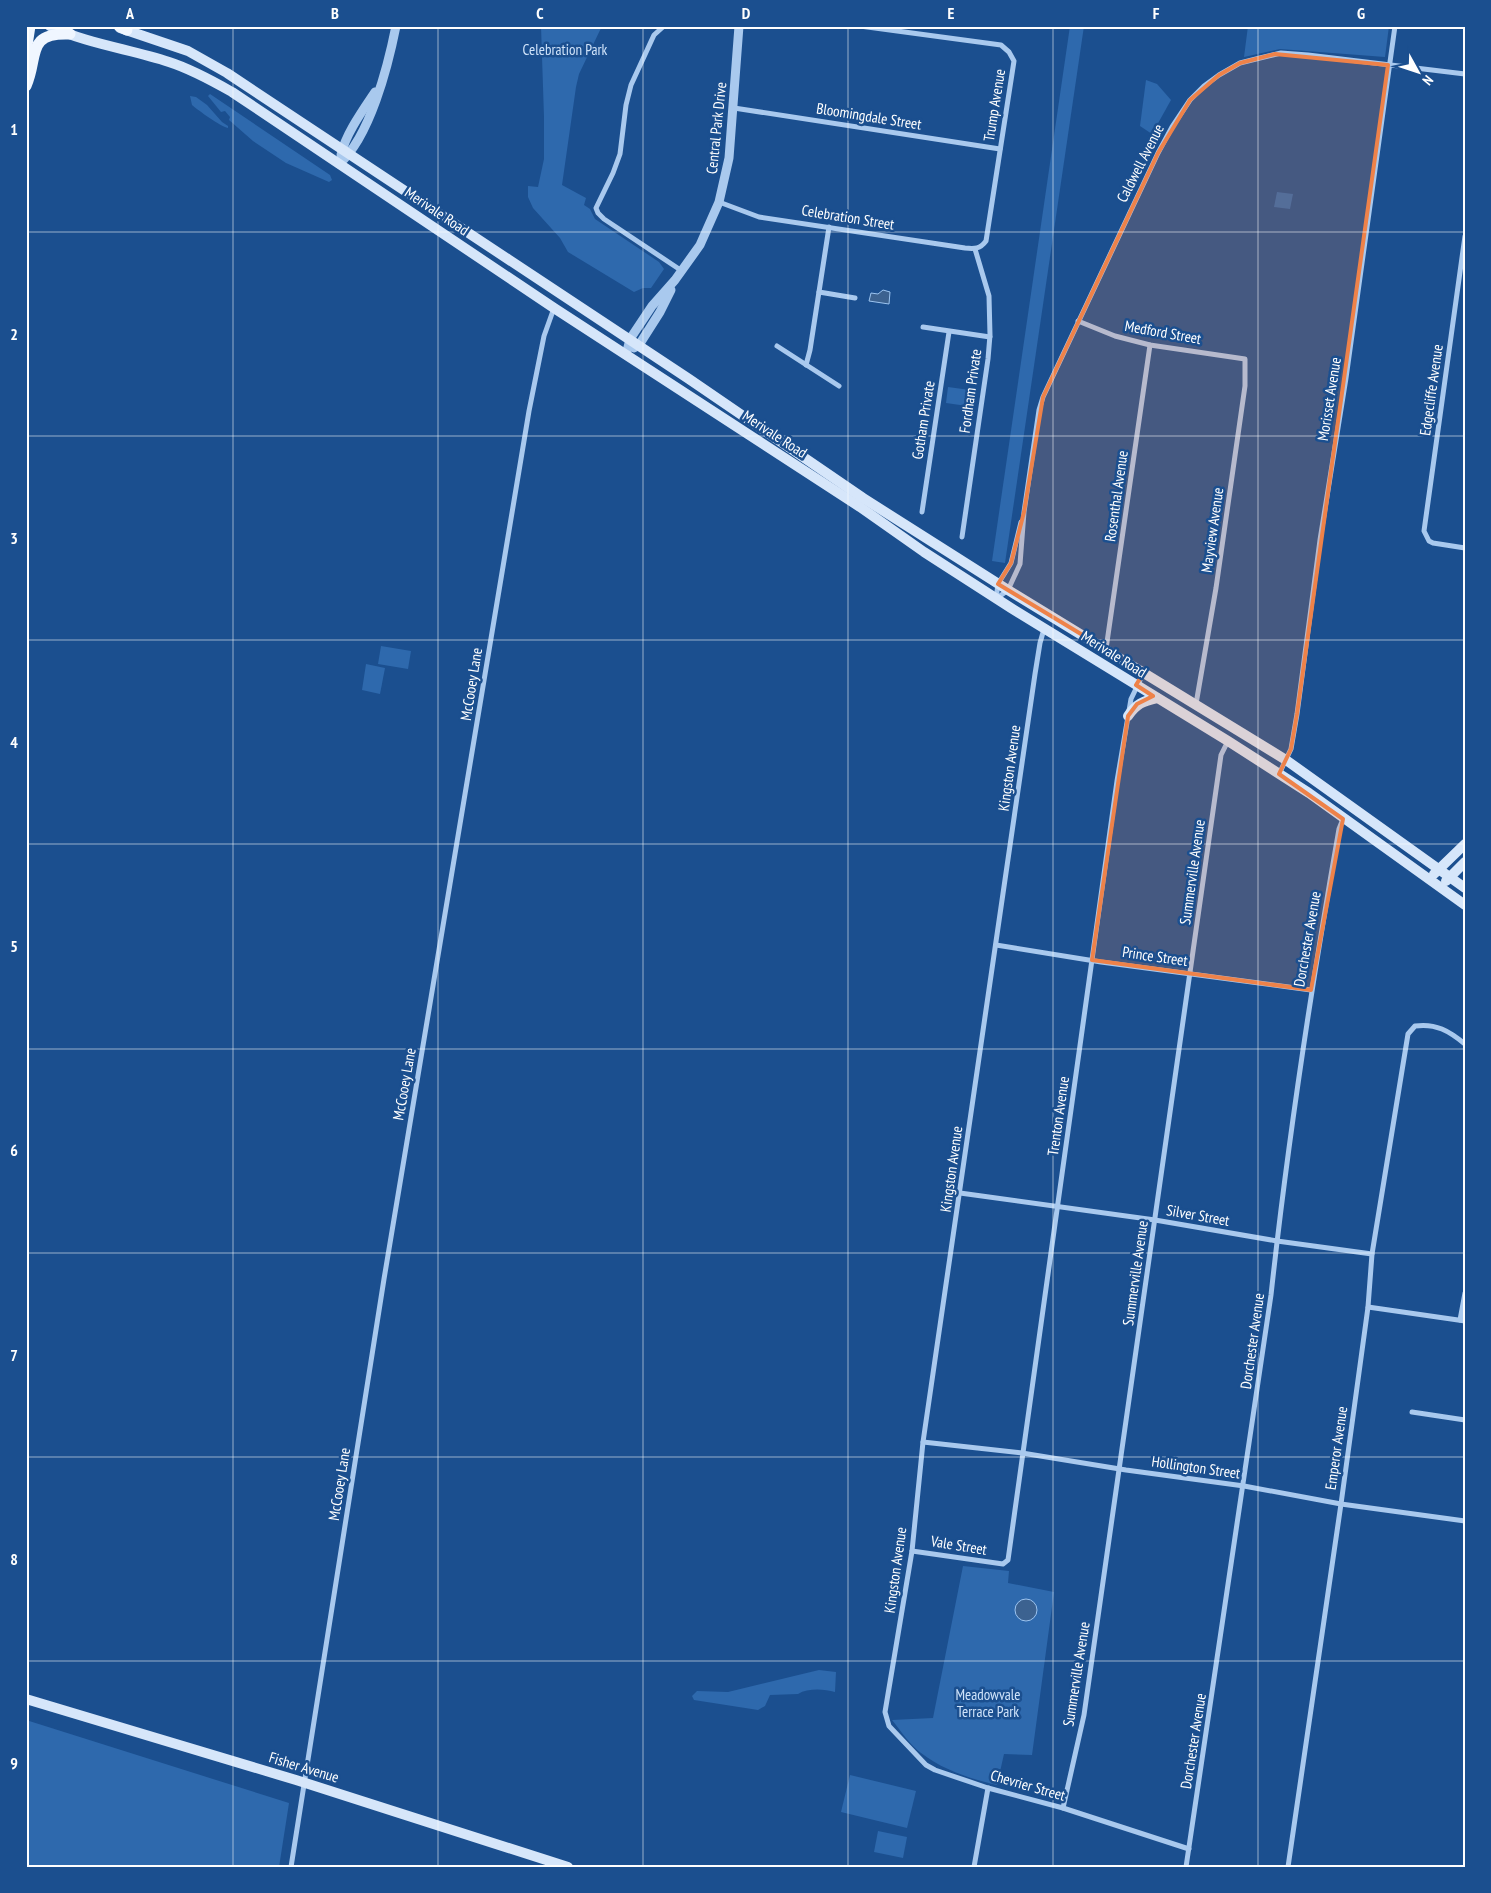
<svg xmlns="http://www.w3.org/2000/svg" width="1491" height="1893" font-family="'PT Sans Narrow',sans-serif">
	<style>
		.green { fill: #2e69ad }
		.water { fill: #3c6290; stroke: #9cc4f0 }
		.lines { fill: none; stroke-linecap: round; stroke-linejoin: round }
		.minor { stroke: #a9c9ee; stroke-width: 5 }
		.tertiary { stroke: #a9c9ee; stroke-width: 9 }
		.secondary { stroke: #d6e6fa; stroke-width: 10 }
		.primary { stroke: #f0f6ff; stroke-width: 11 }
		.marked { fill: #ee8249; fill-opacity: 0.2; stroke: #ee8249; stroke-width: 4; stroke-linejoin: round }
		.grid { fill: none; stroke: #fff; stroke-width: 1; stroke-opacity: 0.55 }
		.labels { text-anchor: middle; dominant-baseline: central; stroke-width: 5; stroke-linejoin: round; paint-order: stroke }
		.park-label { font-size: 15px; fill: #cfe3fa; stroke: #1b4f8f }
		.street-label { font-size: 15px; fill: #fff; stroke: #1b4f8f }
		.neatline { fill: none; stroke: #fff; stroke-width: 2 }
		.grid-label { font-size: 16px; text-anchor: middle; font-weight: bold; fill: #fff }
	</style>
	<rect width="100%" height="100%" fill="#1b4f8f"/>
	<g class="green">
		<path d="M 541,26 L 602,26 L 579,74 L 576,87 L 562,185 L 586,198 L 584,205 L 590,209 L 595,219 L 659,262 L 664,269 L 651,288 L 643,288 L 634,292 L 568,252 L 560,238 L 533,208 L 528,197 L 528,186 L 538,187 L 544,159 L 544,117 Z"/>
		<path d="M 1070,26 L 1084,26 L 1005,563 L 992,561 Z"/>
		<path d="M 1248,26 L 1389,26 L 1385,57 L 1280,49 L 1244,57 Z"/>
		<path d="M 1146,80 L 1157,84 L 1171,100 L 1152,134 L 1140,126 Z"/>
		<path d="M 210,94 L 330,175 L 332,180 L 329,182 L 286,163 L 253,141 L 229,120 L 230,117 L 225,111 L 221,112 L 208,96 Z"/>
		<path d="M 190,96 L 196,97 L 207,105 L 222,122 L 228,126 L 228,128 C 220,126 199,111 192,105 Z"/>
		<path d="M 1277,192 L 1293,194 L 1290,209 L 1274,207 Z"/>
		<path d="M 948,387 L 977,391 L 974,407 L 946,403 Z"/>
		<path d="M 381,646 L 411,651 L 408,669 L 378,664 Z"/>
		<path d="M 366,664 L 385,668 L 380,694 L 362,690 Z"/>
		<path d="M 963,1566 L 1009,1571 L 1008,1583 L 1054,1592 L 1032,1755 L 1004,1754 L 997,1785 C 971,1779 943,1770 921,1753 C 910,1745 901,1731 892,1720 L 933,1718 Z"/>
		<path d="M 819,1670 L 836,1672 L 835,1692 C 824,1689 808,1688 798,1694 L 770,1695 L 765,1706 L 758,1710 L 694,1700 L 692,1696 L 697,1691 L 728,1692 Z"/>
		<path d="M 26,1720 L 289,1803 L 279,1867 L 26,1867 Z"/>
		<path d="M 850,1775 L 916,1791 L 907,1828 L 841,1812 Z"/>
		<path d="M 878,1831 L 907,1837 L 903,1858 L 874,1852 Z"/>
	</g>
	<g class="water">
		<path d="M 883,290 L 890,292 L 889,304 L 869,301 L 871,293 L 878,294 Z"/>
		<circle cx="1026" cy="1610" r="11"/>
	</g>
	<g class="lines">
		<g class="minor">
			<path d="M 664,26 L 654,35 L 631,85 L 626,105 L 620,154 L 613,173 L 596,208 L 598,213 L 604,219 L 682,271"/>
			<path d="M 734,108 L 1000,149"/>
			<path d="M 719,202 L 759,217 L 965,248 C 975,249 980,249 986,241 L 1014,61 L 1009,52 L 1001,45 L 860,26"/>
			<path d="M 1465,236 L 1424,531 L 1429,541 L 1433,543 L 1465,548"/>
			<path d="M 819,292 L 855,298"/>
			<path d="M 1078,321 L 1115,336 L 1150,345 L 1245,359 L 1245,386 L 1216,588 L 1196,704"/>
			<path d="M 923,327 L 990,337"/>
			<path d="M 777,346 L 839,386"/>
			<path d="M 806,365 L 810,350 L 829,227"/>
			<path d="M 922,512 L 949,332"/>
			<path d="M 962,537 L 988,359 L 990,335 L 989,296 L 975,249"/>
			<path d="M 996,599 L 1008,590 L 1020,564 L 1024,512 L 1039,410 L 1043,397 L 1158,153 L 1172,127 L 1190,100 L 1204,86 L 1219,75 L 1240,63 L 1260,58 L 1281,53 L 1308,55 L 1465,74"/>
			<path d="M 996,599 L 998,584 L 1011,563 L 1021,522"/>
			<path d="M 1044,629 L 1040,643 L 1035,674 L 923,1442 L 912,1551 L 885,1712 L 889,1726 L 926,1765 L 935,1770 L 988,1788 L 1063,1808 L 1189,1849"/>
			<path d="M 1106,649 L 1150,345"/>
			<path d="M 1279,774 L 1291,749 L 1297,714 L 1320,540 L 1346,378 L 1395,26"/>
			<path d="M 996,945 L 1101,962 L 1311,990"/>
			<path d="M 960,1193 L 1155,1220 L 1277,1241 L 1372,1254"/>
			<path d="M 1368,1307 L 1465,1321"/>
			<path d="M 1460,1320 L 1465,1293"/>
			<path d="M 1412,1412 L 1465,1420"/>
			<path d="M 923,1442 L 1022,1453 L 1126,1470 L 1244,1486 L 1341,1504 L 1465,1521"/>
			<path d="M 912,1551 L 1003,1564 L 1008,1560 L 1117,781 L 1131,699 L 1144,672"/>
			<path d="M 1063,1808 L 1084,1715 L 1221,755 L 1228,741"/>
			<path d="M 291,1867 L 384,1279 L 529,411 L 544,336 L 554,308"/>
			<path d="M 974,1867 L 988,1788"/>
			<path d="M 1186,1867 L 1271,1295 C 1288,1139 1312,983 1339,829 L 1343,819"/>
			<path d="M 1288,1867 L 1341,1504 L 1368,1307 L 1372,1254 L 1408,1034 L 1415,1026 C 1436,1023 1449,1031 1465,1044"/>
		</g>
		<g class="tertiary">
			<path d="M 341,155 C 345,135 363,110 375,92"/>
			<path d="M 339,164 C 370,137 388,66 396,26"/>
			<path d="M 634,348 L 639,345 L 660,312 L 671,290"/>
			<path d="M 626,355 L 630,339 L 652,306 L 675,280 L 700,245 L 719,202 L 729,158 L 739,26"/>
		</g>
		<g class="secondary">
			<path d="M 50,26 C 87,44 130,49 169,62 C 191,69 211,80 232,92 L 554,308 L 860,507 L 924,552 L 1011,608 L 1228,741 L 1309,793 L 1465,905"/>
			<path d="M 120,28 L 188,51 L 227,73 L 689,379 L 863,498 L 1008,590 L 1286,760 L 1465,888"/>
			<path d="M 1128,716 C 1136,704 1143,701 1157,698"/>
			<path d="M 1434,874 L 1465,844"/>
			<path d="M 1446,881 L 1465,862"/>
			<path d="M 26,1699 L 296,1780 L 568,1867"/>
		</g>
		<g class="primary">
			<path d="M 119,26 L 127,30"/>
			<path d="M 26,52 L 30,26"/>
			<path d="M 26,86 C 39,57 25,32 70,34"/>
		</g>
	</g>
	<path class="marked" d="M 1275,54 L 1388,65 L 1297,714 L 1291,749 L 1279,774 L 1343,819 L 1311,990 L 1092,960 L 1128,716 L 1137,704 L 1153,696 L 1136,685 L 1144,672 L 998,584 L 1011,563 L 1024,512 L 1043,397 L 1158,153 L 1190,100 L 1219,75 L 1240,63 Z"/>
	<path class="grid" d="M 233,26 L 233,1867M 438,26 L 438,1867M 643,26 L 643,1867M 848,26 L 848,1867M 1053,26 L 1053,1867M 1258,26 L 1258,1867M 26,232 L 1465,232M 26,436 L 1465,436M 26,640 L 1465,640M 26,844 L 1465,844M 26,1049 L 1465,1049M 26,1253 L 1465,1253M 26,1457 L 1465,1457M 26,1661 L 1465,1661"/>
	<g class="labels">
		<g class="park-label">
			<text x="565" y="49">Celebration Park</text>
			<text x="988" y="1694">Meadowvale<tspan x="988" dy="17">Terrace Park</tspan></text>
		</g>
		<g class="street-label">
			<text transform="translate(994 105) rotate(-81)">Trump Avenue</text>
			<text transform="translate(869 116) rotate(9)">Bloomingdale Street</text>
			<text transform="translate(716 128) rotate(-84)">Central Park Drive</text>
			<text transform="translate(1140 163) rotate(-63)">Caldwell Avenue</text>
			<text transform="translate(437 211) rotate(34)">Merivale Road</text>
			<text transform="translate(848 217) rotate(9)">Celebration Street</text>
			<text transform="translate(1163 332) rotate(10)">Medford Street</text>
			<text transform="translate(1431 390) rotate(-82)">Edgecliffe Avenue</text>
			<text transform="translate(970 391) rotate(-82)">Fordham Private</text>
			<text transform="translate(1329 399) rotate(-81)">Morisset Avenue</text>
			<text transform="translate(923 420) rotate(-81)">Gotham Private</text>
			<text transform="translate(775 434) rotate(33)">Merivale Road</text>
			<text transform="translate(1116 496) rotate(-82)">Rosenthal Avenue</text>
			<text transform="translate(1212 530) rotate(-82)">Mayview Avenue</text>
			<text transform="translate(1114 654) rotate(32)">Merivale Road</text>
			<text transform="translate(471 684) rotate(-81)">McCooey Lane</text>
			<text transform="translate(1009 768) rotate(-82)">Kingston Avenue</text>
			<text transform="translate(1192 872) rotate(-82)">Summerville Avenue</text>
			<text transform="translate(1307 939) rotate(-80)">Dorchester Avenue</text>
			<text transform="translate(1155 956) rotate(8)">Prince Street</text>
			<text transform="translate(404 1084) rotate(-80)">McCooey Lane</text>
			<text transform="translate(1058 1116) rotate(-82)">Trenton Avenue</text>
			<text transform="translate(951 1169) rotate(-82)">Kingston Avenue</text>
			<text transform="translate(1198 1215) rotate(10)">Silver Street</text>
			<text transform="translate(1135 1273) rotate(-82)">Summerville Avenue</text>
			<text transform="translate(1252 1341) rotate(-82)">Dorchester Avenue</text>
			<text transform="translate(1336 1448) rotate(-82)">Emperor Avenue</text>
			<text transform="translate(1196 1467) rotate(8)">Hollington Street</text>
			<text transform="translate(339 1484) rotate(-81)">McCooey Lane</text>
			<text transform="translate(959 1545) rotate(9)">Vale Street</text>
			<text transform="translate(895 1570) rotate(-82)">Kingston Avenue</text>
			<text transform="translate(1076 1674) rotate(-81)">Summerville Avenue</text>
			<text transform="translate(1193 1741) rotate(-81)">Dorchester Avenue</text>
			<text transform="translate(304 1767) rotate(17)">Fisher Avenue</text>
			<text transform="translate(1028 1785) rotate(16)">Chevrier Street</text>
		</g>
	</g>
	<rect width="1491" height="1893" fill="none" stroke="#1b4f8f" stroke-width="55"/>
	<g transform="translate(1418 72) rotate(130)" stroke="#1b4f8f" stroke-width="4" paint-order="stroke">
	<path d="M0-4L9 19L0 12L-9 19Z" fill="#ffffff"/>
	<text y="-8" font-size="14" font-weight="bold" text-anchor="middle" fill="#ffffff">N</text>
	</g>
	<rect x="28" y="28" width="1436" height="1838" class="neatline"/>
	<g class="grid-label">
		<text x="130" y="19">A</text>
		<text x="335" y="19">B</text>
		<text x="540" y="19">C</text>
		<text x="746" y="19">D</text>
		<text x="951" y="19">E</text>
		<text x="1156" y="19">F</text>
		<text x="1361" y="19">G</text>
		<text x="14" y="135">1</text>
		<text x="14" y="340">2</text>
		<text x="14" y="544">3</text>
		<text x="14" y="748">4</text>
		<text x="14" y="952">5</text>
		<text x="14" y="1156">6</text>
		<text x="14" y="1361">7</text>
		<text x="14" y="1565">8</text>
		<text x="14" y="1769">9</text>
	</g>
</svg>
